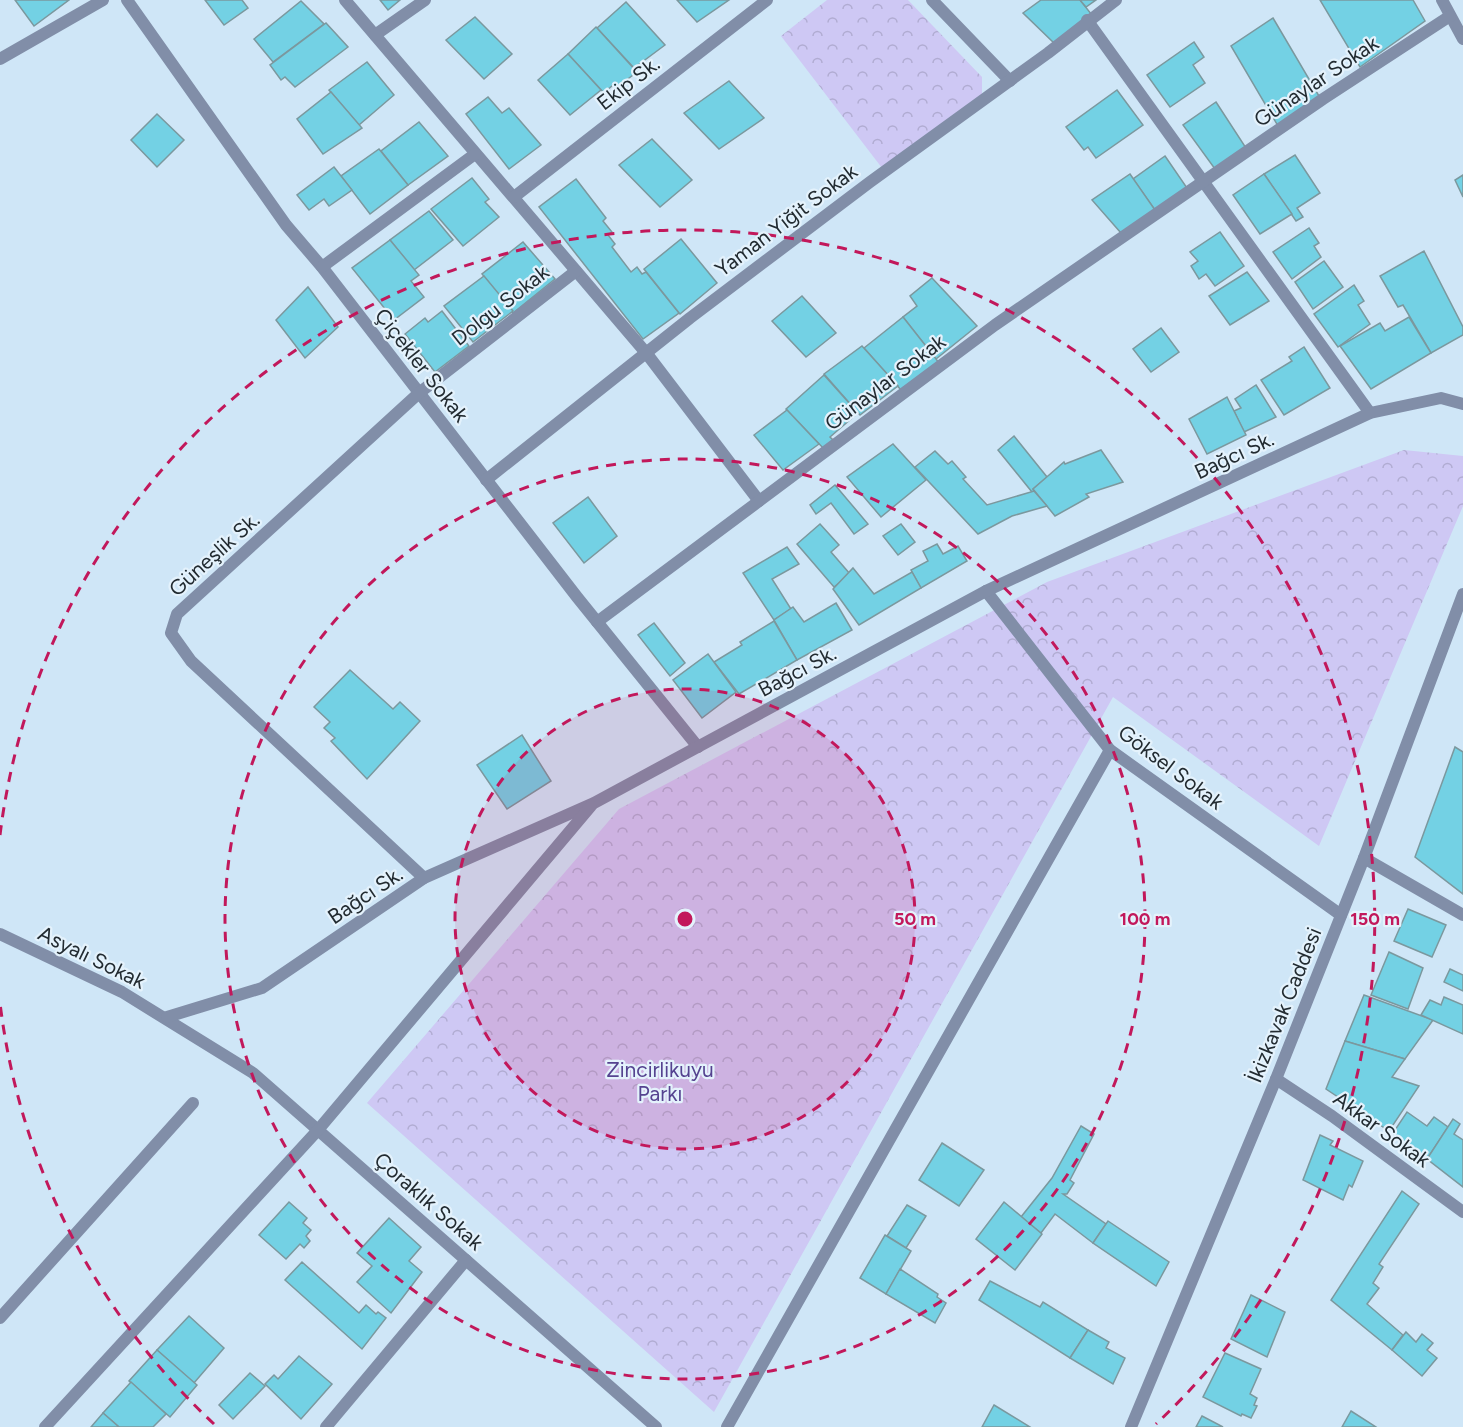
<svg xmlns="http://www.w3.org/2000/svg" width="1463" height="1427" font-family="Figtree,sans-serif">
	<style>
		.forest { fill: url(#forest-crowns) }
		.building { fill: #73d1e4; stroke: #7b989e; stroke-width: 1.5 }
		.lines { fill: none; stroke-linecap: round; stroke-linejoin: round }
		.service { stroke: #818ea8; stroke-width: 12 }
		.minor { stroke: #818ea8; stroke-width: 12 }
		.tertiary { stroke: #818ea8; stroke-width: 12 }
		.ring { fill: none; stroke: #c2185b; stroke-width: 3; stroke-dasharray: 10 8 }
		.labels { text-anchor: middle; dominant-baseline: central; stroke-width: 4.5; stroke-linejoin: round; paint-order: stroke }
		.street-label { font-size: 21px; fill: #222b31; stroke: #e4f2fc }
		.park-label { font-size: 21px; fill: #554390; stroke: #e4f2fc }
		.centre { fill: #c2185b; stroke: #e4f2fc; stroke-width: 3 }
		.ring-label { font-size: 18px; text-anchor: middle; font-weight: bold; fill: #c2185b; stroke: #e4f2fc; stroke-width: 4.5; stroke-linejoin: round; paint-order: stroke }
	</style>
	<defs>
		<pattern id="forest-crowns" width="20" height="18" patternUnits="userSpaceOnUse" patternTransform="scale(1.5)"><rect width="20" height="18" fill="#cec8f4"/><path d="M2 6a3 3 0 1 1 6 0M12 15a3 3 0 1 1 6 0" fill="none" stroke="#b1acd2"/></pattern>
	</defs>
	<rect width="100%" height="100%" fill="#cfe6f7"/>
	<g class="forest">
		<path d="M 827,0 L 908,0 L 982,77 L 982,95 L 882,168 L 781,36 Z"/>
		<path d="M 1404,450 L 1463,456 L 1463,506 L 1319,846 L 1113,697 L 714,1412 L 367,1103 L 619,809 L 1047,582 Z"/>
	</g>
	<g class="building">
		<path d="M 15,0 L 69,0 L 34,26 Z"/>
		<path d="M 205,0 L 242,0 L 248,8 L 224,25 Z"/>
		<path d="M 380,0 L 400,0 L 388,10 Z"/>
		<path d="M 677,0 L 729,0 L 697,22 Z"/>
		<path d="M 1041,0 L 1080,0 L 1092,15 L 1054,43 L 1023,13 Z"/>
		<path d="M 1080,0 L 1096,0 L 1086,7 Z"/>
		<path d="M 1320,0 L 1413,0 L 1425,21 L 1360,67 Z"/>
		<path d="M 301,1 L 324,24 L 273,62 L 254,39 Z"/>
		<path d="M 626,2 L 665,45 L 634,68 L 597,28 Z"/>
		<path d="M 475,17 L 512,54 L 484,79 L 446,40 Z"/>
		<path d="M 1273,18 L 1319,96 L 1278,126 L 1231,46 Z"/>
		<path d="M 326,23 L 348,47 L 295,87 L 285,77 L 281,80 L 270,65 Z"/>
		<path d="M 596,27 L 637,72 L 616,88 L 613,85 L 604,93 L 568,54 Z"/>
		<path d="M 1194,42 L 1204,57 L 1193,65 L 1205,83 L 1170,107 L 1147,75 Z"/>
		<path d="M 568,54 L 601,90 L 570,115 L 538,80 Z"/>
		<path d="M 367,62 L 394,95 L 359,125 L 329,90 Z"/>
		<path d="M 729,81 L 764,118 L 719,149 L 684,113 Z"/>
		<path d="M 1117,90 L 1143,125 L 1096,158 L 1088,147 L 1084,150 L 1066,127 Z"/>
		<path d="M 331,92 L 362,128 L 323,154 L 297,119 Z"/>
		<path d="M 488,97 L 502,113 L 509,108 L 541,145 L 509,169 L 466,114 Z"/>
		<path d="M 1216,102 L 1246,148 L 1215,169 L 1183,125 Z"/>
		<path d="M 157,114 L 184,140 L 157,167 L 131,140 Z"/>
		<path d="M 419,122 L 448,156 L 408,185 L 381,151 Z"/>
		<path d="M 652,139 L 692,180 L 660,207 L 619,165 Z"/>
		<path d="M 379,149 L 408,185 L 370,214 L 341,176 Z"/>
		<path d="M 1295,155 L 1320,193 L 1297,208 L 1303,217 L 1296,221 L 1264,174 Z"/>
		<path d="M 1165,156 L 1187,188 L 1155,210 L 1133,179 Z"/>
		<path d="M 334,167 L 352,190 L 329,206 L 324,199 L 309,210 L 297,195 Z"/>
		<path d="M 1130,174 L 1155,210 L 1121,233 L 1092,200 Z"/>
		<path d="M 1264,174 L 1292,214 L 1260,234 L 1233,195 Z"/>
		<path d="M 1463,175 L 1463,197 L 1455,180 Z"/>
		<path d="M 472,178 L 489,199 L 485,202 L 499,217 L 463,246 L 431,209 Z"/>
		<path d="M 576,179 L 606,218 L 603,221 L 612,232 L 608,235 L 615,244 L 612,247 L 631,272 L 637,267 L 642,274 L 646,272 L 679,313 L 643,339 L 539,207 Z"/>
		<path d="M 429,211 L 453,240 L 414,270 L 390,240 Z"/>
		<path d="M 1309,228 L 1319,243 L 1314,246 L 1321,257 L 1292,279 L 1273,252 Z"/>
		<path d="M 1220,232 L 1244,266 L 1215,286 L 1206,274 L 1199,279 L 1191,266 L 1198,261 L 1190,252 Z"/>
		<path d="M 681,239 L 717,283 L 680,314 L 644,269 Z"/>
		<path d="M 390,240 L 419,275 L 411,281 L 424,297 L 394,320 L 352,268 Z"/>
		<path d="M 523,242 L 555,279 L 513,313 L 482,274 Z"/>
		<path d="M 1424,251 L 1463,327 L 1463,335 L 1431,353 L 1403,305 L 1398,307 L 1380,276 Z"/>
		<path d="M 1324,261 L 1343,287 L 1313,309 L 1295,282 Z"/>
		<path d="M 1247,272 L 1269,301 L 1230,325 L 1209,296 Z"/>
		<path d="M 484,276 L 513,311 L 473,342 L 444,306 Z"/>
		<path d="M 932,278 L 977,326 L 936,359 L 903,317 L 917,306 L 910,296 Z"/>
		<path d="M 1354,285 L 1364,301 L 1358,305 L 1370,324 L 1338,347 L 1314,314 Z"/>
		<path d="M 308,287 L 338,327 L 305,358 L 276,320 Z"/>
		<path d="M 802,296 L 836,333 L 806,357 L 772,321 Z"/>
		<path d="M 442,311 L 469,346 L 435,372 L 405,334 L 425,318 L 428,322 Z"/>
		<path d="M 903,317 L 940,364 L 901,390 L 864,348 Z"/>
		<path d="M 1409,317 L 1431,353 L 1371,389 L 1340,346 L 1380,323 L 1385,331 Z"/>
		<path d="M 1161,328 L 1179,352 L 1151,372 L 1133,349 Z"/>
		<path d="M 862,346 L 898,386 L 860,415 L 824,374 Z"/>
		<path d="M 1304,347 L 1330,388 L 1284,415 L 1261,380 L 1292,361 L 1289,357 Z"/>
		<path d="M 824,375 L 858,413 L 830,437 L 833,440 L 824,449 L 786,409 Z"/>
		<path d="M 1256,385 L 1276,417 L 1244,432 L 1234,411 L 1241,408 L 1235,399 Z"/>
		<path d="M 1227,397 L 1246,435 L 1207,454 L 1189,419 Z"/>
		<path d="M 787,410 L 819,444 L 783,470 L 754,435 Z"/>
		<path d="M 1014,436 L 1047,477 L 1033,489 L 1034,491 L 1032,492 L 998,450 Z"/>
		<path d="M 893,444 L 926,480 L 881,517 L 847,477 Z"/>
		<path d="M 1101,450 L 1123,482 L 1086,494 L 1089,497 L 1055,516 L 1033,489 L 1064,462 L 1065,464 Z"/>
		<path d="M 935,451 L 948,464 L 952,461 L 966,477 L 963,479 L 987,505 L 1034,491 L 1047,506 L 1012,516 L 978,534 L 915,467 Z"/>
		<path d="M 835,485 L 868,524 L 854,534 L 831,503 L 816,514 L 810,505 Z"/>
		<path d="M 588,497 L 617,536 L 584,563 L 553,523 Z"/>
		<path d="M 820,524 L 839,545 L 831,552 L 850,574 L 834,587 L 797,544 Z"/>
		<path d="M 901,524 L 915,542 L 898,555 L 883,536 Z"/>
		<path d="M 937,544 L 943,554 L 958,546 L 967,561 L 921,588 L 911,570 L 928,561 L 923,551 Z"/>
		<path d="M 787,547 L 799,564 L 772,579 L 791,609 L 774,620 L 743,573 Z"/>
		<path d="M 853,568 L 874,594 L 912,572 L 921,588 L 859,625 L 833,589 Z"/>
		<path d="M 836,603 L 852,630 L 797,660 L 774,620 L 793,607 L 804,622 Z"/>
		<path d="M 774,621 L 797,660 L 739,694 L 714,662 L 742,645 L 740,642 Z"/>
		<path d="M 654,623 L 685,663 L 670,676 L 638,635 Z"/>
		<path d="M 708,654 L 736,692 L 702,718 L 673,680 Z"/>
		<path d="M 350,670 L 393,709 L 400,702 L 420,721 L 367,779 L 331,741 L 335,738 L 324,728 L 330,722 L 314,707 Z"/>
		<path d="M 522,735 L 551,781 L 507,809 L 477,765 Z"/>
		<path d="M 1455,747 L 1463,752 L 1463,894 L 1415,857 Z"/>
		<path d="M 1408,909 L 1446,925 L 1432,957 L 1394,941 Z"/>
		<path d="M 1389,952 L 1423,968 L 1408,1009 L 1371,995 Z"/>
		<path d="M 1450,969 L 1463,975 L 1463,991 L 1444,982 Z"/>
		<path d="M 1364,995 L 1433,1020 L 1405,1059 L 1345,1041 Z"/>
		<path d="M 1444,997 L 1463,1005 L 1463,1034 L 1421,1015 L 1430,1000 L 1441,1005 Z"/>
		<path d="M 1345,1041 L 1405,1059 L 1392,1077 L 1419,1086 L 1389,1131 L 1326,1089 Z"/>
		<path d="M 1407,1112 L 1427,1126 L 1434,1117 L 1448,1127 L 1427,1159 L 1393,1133 Z"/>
		<path d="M 1453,1119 L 1460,1124 L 1454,1134 L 1463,1140 L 1463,1187 L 1427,1159 Z"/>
		<path d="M 1081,1126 L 1094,1134 L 1070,1180 L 1074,1183 L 1067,1194 L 1063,1194 L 1106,1224 L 1093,1243 L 1055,1214 L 1041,1233 L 1021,1217 L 1052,1178 Z"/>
		<path d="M 1320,1135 L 1333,1141 L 1330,1145 L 1363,1161 L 1352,1187 L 1349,1185 L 1343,1200 L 1303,1180 Z"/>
		<path d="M 942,1143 L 984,1170 L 959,1206 L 919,1180 Z"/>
		<path d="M 1402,1191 L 1419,1204 L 1379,1264 L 1383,1267 L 1373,1283 L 1379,1288 L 1367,1304 L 1403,1335 L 1392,1350 L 1331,1300 Z"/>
		<path d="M 289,1202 L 307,1218 L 303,1223 L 311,1230 L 306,1236 L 310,1241 L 304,1248 L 300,1244 L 286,1259 L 259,1235 Z"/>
		<path d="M 1004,1202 L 1042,1234 L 1015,1270 L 976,1239 Z"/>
		<path d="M 907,1205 L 926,1216 L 906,1248 L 887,1236 Z"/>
		<path d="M 389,1218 L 421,1247 L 409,1261 L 422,1272 L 391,1313 L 357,1282 L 372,1266 L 357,1253 Z"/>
		<path d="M 1108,1221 L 1169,1262 L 1156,1286 L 1093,1243 Z"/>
		<path d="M 885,1235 L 911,1251 L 886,1294 L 860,1278 Z"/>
		<path d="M 302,1262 L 359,1313 L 366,1305 L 376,1314 L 378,1312 L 386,1318 L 362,1349 L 285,1280 Z"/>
		<path d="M 900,1269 L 938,1294 L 937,1297 L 946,1303 L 935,1323 L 886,1294 Z"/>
		<path d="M 990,1281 L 1040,1307 L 1043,1302 L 1088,1330 L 1070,1358 L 979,1300 Z"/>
		<path d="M 1251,1295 L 1285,1312 L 1267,1357 L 1231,1339 Z"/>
		<path d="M 189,1316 L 224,1348 L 194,1383 L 157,1350 Z"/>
		<path d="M 1088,1330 L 1109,1342 L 1106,1348 L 1125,1358 L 1113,1384 L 1070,1358 Z"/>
		<path d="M 1406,1332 L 1416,1342 L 1422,1334 L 1433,1343 L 1427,1350 L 1437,1358 L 1422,1376 L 1392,1350 Z"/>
		<path d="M 157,1350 L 197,1385 L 170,1417 L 129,1381 Z"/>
		<path d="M 1225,1353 L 1261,1369 L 1250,1394 L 1257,1398 L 1254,1405 L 1257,1406 L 1251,1418 L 1242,1414 L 1241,1416 L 1203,1397 Z"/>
		<path d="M 299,1356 L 332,1384 L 301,1419 L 265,1384 L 274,1375 L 278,1379 Z"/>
		<path d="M 250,1373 L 265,1386 L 233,1419 L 219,1405 Z"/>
		<path d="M 131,1382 L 166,1414 L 153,1427 L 119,1427 L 103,1413 Z"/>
		<path d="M 994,1405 L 1030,1427 L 982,1427 Z"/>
		<path d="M 1351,1411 L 1376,1427 L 1342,1427 Z"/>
		<path d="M 103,1413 L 119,1427 L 91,1427 Z"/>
		<path d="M 1202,1416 L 1223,1427 L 1196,1427 Z"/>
	</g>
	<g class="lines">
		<path class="service" d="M 0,1318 L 193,1103"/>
		<g class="minor">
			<path d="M 127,0 L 286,225 L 322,267 L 577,597 L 698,747"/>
			<path d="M 345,0 L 647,354 L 759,501"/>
			<path d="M 932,0 L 1010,81"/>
			<path d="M 1442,0 L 1463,39"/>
			<path d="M 1087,20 L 1370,413"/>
			<path d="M 375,35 L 425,0"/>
			<path d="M 0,59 L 103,0"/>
			<path d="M 514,197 L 767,0"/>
			<path d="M 322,267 L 475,154"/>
			<path d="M 486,480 L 690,318 L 870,182 L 1048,53 L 1116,0"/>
			<path d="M 986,591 L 1110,750 L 1341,915"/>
			<path d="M 597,622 L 995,325 L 1323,99 L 1450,16"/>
			<path d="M 1364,858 L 1463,915"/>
			<path d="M 424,878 L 191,661 L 171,633 L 177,614 L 419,393 L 576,271"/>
			<path d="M 0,934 L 122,992 L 253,1073 L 656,1427"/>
			<path d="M 167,1017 L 262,988 L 424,878 L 594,803 L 986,591 L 1370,413 L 1441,398 L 1463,404"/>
			<path d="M 1276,1079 L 1332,1116 L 1463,1212"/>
			<path d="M 45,1427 L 318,1130 L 591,806"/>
			<path d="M 326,1427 L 466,1260"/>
			<path d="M 727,1427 L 1110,750"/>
		</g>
		<path class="tertiary" d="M 1131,1427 L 1276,1079 L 1364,858 L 1463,594"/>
	</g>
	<circle cx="685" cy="919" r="230" fill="#c2185b" fill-opacity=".12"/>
	<g class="ring">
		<circle cx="685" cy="919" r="230"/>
		<circle cx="685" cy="919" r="460"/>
		<path d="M214 1424A690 690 0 0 1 0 1003M0 835A690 690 0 1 1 1156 1424"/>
	</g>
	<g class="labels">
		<g class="street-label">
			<text transform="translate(1316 81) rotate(-34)">Günaylar Sokak</text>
			<text transform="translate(628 83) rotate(-38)">Ekip Sk.</text>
			<text transform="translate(786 220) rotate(-37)">Yaman Yiğit Sokak</text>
			<text transform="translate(500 305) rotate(-38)">Dolgu Sokak</text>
			<text transform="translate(422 365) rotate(52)">Çiçekler Sokak</text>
			<text transform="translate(885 382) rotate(-37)">Günaylar Sokak</text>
			<text transform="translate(1234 455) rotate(-25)">Bağcı Sk.</text>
			<text transform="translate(214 554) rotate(-42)">Güneşlik Sk.</text>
			<text transform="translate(797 671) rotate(-28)">Bağcı Sk.</text>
			<text transform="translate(1171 767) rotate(37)">Göksel Sokak</text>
			<text transform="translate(365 895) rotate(-34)">Bağcı Sk.</text>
			<text transform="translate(92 957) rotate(26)">Asyalı Sokak</text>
			<text transform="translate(1284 1005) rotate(-68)">İkizkavak Caddesi</text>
			<text transform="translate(1382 1129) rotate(36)">Akkar Sokak</text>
			<text transform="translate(429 1201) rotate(41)">Çoraklık Sokak</text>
		</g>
		<g class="park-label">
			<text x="660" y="1069">Zincirlikuyu<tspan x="660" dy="24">Parkı</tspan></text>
		</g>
	</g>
	<circle cx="685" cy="919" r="9" class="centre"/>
	<g class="ring-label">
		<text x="915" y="925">50 m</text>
		<text x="1145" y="925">100 m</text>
		<text x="1375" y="925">150 m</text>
	</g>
</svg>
